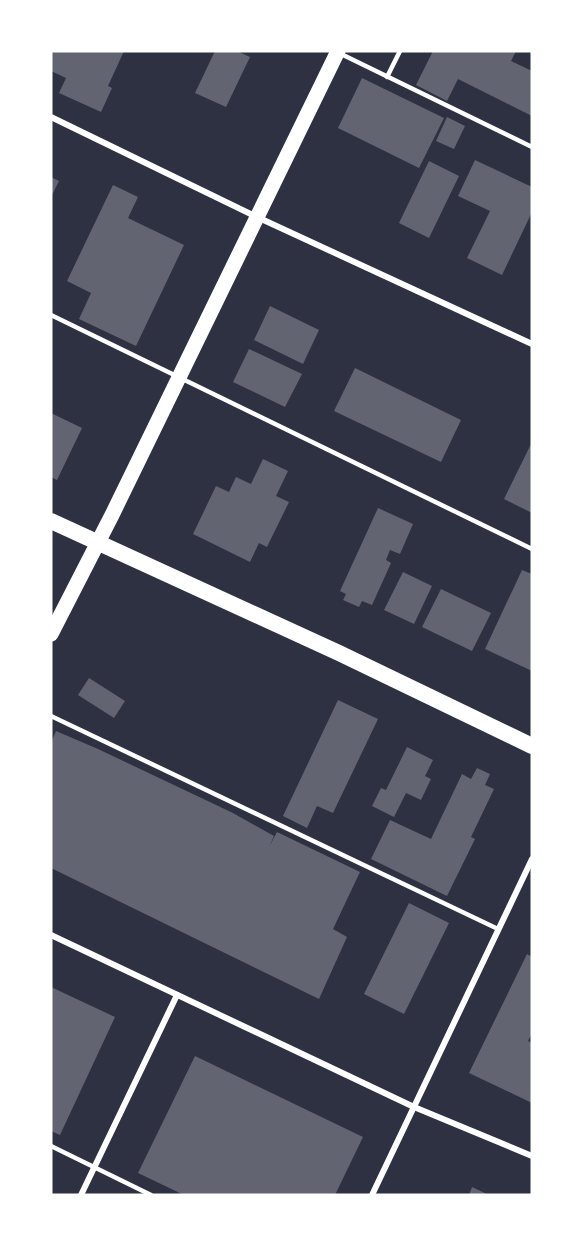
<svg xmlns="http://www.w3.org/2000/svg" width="583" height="1246" font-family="'DejaVu Sans',sans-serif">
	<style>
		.building { fill: #626471 }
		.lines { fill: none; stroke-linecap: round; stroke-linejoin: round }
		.service { stroke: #fff; stroke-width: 4.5 }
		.minor { stroke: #fff; stroke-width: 6 }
		.primary { stroke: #fff; stroke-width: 15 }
		.trunk { stroke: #fff; stroke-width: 16 }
	</style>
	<rect width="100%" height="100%" fill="#2d3142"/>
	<g class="building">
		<path d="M 51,51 L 124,51 L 108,86 L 112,88 L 101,112 L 59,93 L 66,78 L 51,71 Z"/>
		<path d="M 215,51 L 237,51 L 250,57 L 226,107 L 195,93 Z"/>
		<path d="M 433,51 L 516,51 L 511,61 L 532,71 L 532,116 L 458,79 L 447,101 L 416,85 Z"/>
		<path d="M 362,78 L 444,118 L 419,168 L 338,128 Z"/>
		<path d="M 447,117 L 465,126 L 454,149 L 436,141 Z"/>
		<path d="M 475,160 L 532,187 L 532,212 L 502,275 L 467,258 L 490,211 L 458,196 Z"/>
		<path d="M 429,161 L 459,176 L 429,238 L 399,223 Z"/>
		<path d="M 51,177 L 59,181 L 51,197 Z"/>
		<path d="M 113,185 L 138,197 L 128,218 L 184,245 L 136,346 L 79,319 L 91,293 L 67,281 Z"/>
		<path d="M 270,306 L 319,330 L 303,364 L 254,340 Z"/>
		<path d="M 249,349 L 302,374 L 285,407 L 233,382 Z"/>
		<path d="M 355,368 L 461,420 L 441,462 L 334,411 Z"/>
		<path d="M 51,413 L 82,428 L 57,480 L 51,477 Z"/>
		<path d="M 532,442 L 532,513 L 504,499 Z"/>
		<path d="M 263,459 L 288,471 L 276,496 L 289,502 L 267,547 L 259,543 L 250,562 L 193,534 L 216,486 L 229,492 L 236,477 L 251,484 Z"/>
		<path d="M 378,508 L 413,524 L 400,554 L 390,550 L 386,560 L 391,563 L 372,605 L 362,601 L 359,607 L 343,600 L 346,594 L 340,591 Z"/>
		<path d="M 522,570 L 532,574 L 532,671 L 485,649 Z"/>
		<path d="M 403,572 L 432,586 L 414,624 L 384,610 Z"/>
		<path d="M 441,589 L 491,613 L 472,651 L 422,627 Z"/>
		<path d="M 89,678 L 125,701 L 114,718 L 78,695 Z"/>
		<path d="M 338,700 L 378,719 L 333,813 L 317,806 L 307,828 L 283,816 Z"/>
		<path d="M 56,731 L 98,749 L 233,813 L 274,836 L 269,847 L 277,832 L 360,872 L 333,929 L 347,937 L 319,999 L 51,868 L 51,743 Z"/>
		<path d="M 407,747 L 433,760 L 425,776 L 431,779 L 421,800 L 406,793 L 394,817 L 372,806 L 381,788 L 386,790 Z"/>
		<path d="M 477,768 L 490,774 L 485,785 L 494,789 L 471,837 L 475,839 L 447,896 L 371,859 L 390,820 L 431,839 L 462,774 L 471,779 Z"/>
		<path d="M 409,903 L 449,923 L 404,1014 L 364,994 Z"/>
		<path d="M 527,954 L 532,957 L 532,1033 L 528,1041 L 532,1043 L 532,1103 L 469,1073 Z"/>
		<path d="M 51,987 L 115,1017 L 60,1135 L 51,1131 Z"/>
		<path d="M 195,1056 L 363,1137 L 335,1195 L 184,1195 L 138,1173 Z"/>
		<path d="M 472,1187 L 489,1195 L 469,1195 Z"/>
	</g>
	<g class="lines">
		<g class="service">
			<path d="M 339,53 L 532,147"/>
			<path d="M 387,77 L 400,51"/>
			<path d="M 51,315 L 532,549"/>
			<path d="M 51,716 L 498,929"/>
			<path d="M 51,1146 L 151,1195"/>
		</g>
		<g class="minor">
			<path d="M 51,117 L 257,217 L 532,344"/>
			<path d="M 51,935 L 414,1107 L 532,1156"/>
			<path d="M 81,1195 L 177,995"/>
			<path d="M 372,1195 L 532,859"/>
		</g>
		<path class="primary" d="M 51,634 L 112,515 L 338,51"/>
		<path class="trunk" d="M 51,521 L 339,653 L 532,746"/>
	</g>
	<rect width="583" height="1246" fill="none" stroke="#ffffff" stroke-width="105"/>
</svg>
